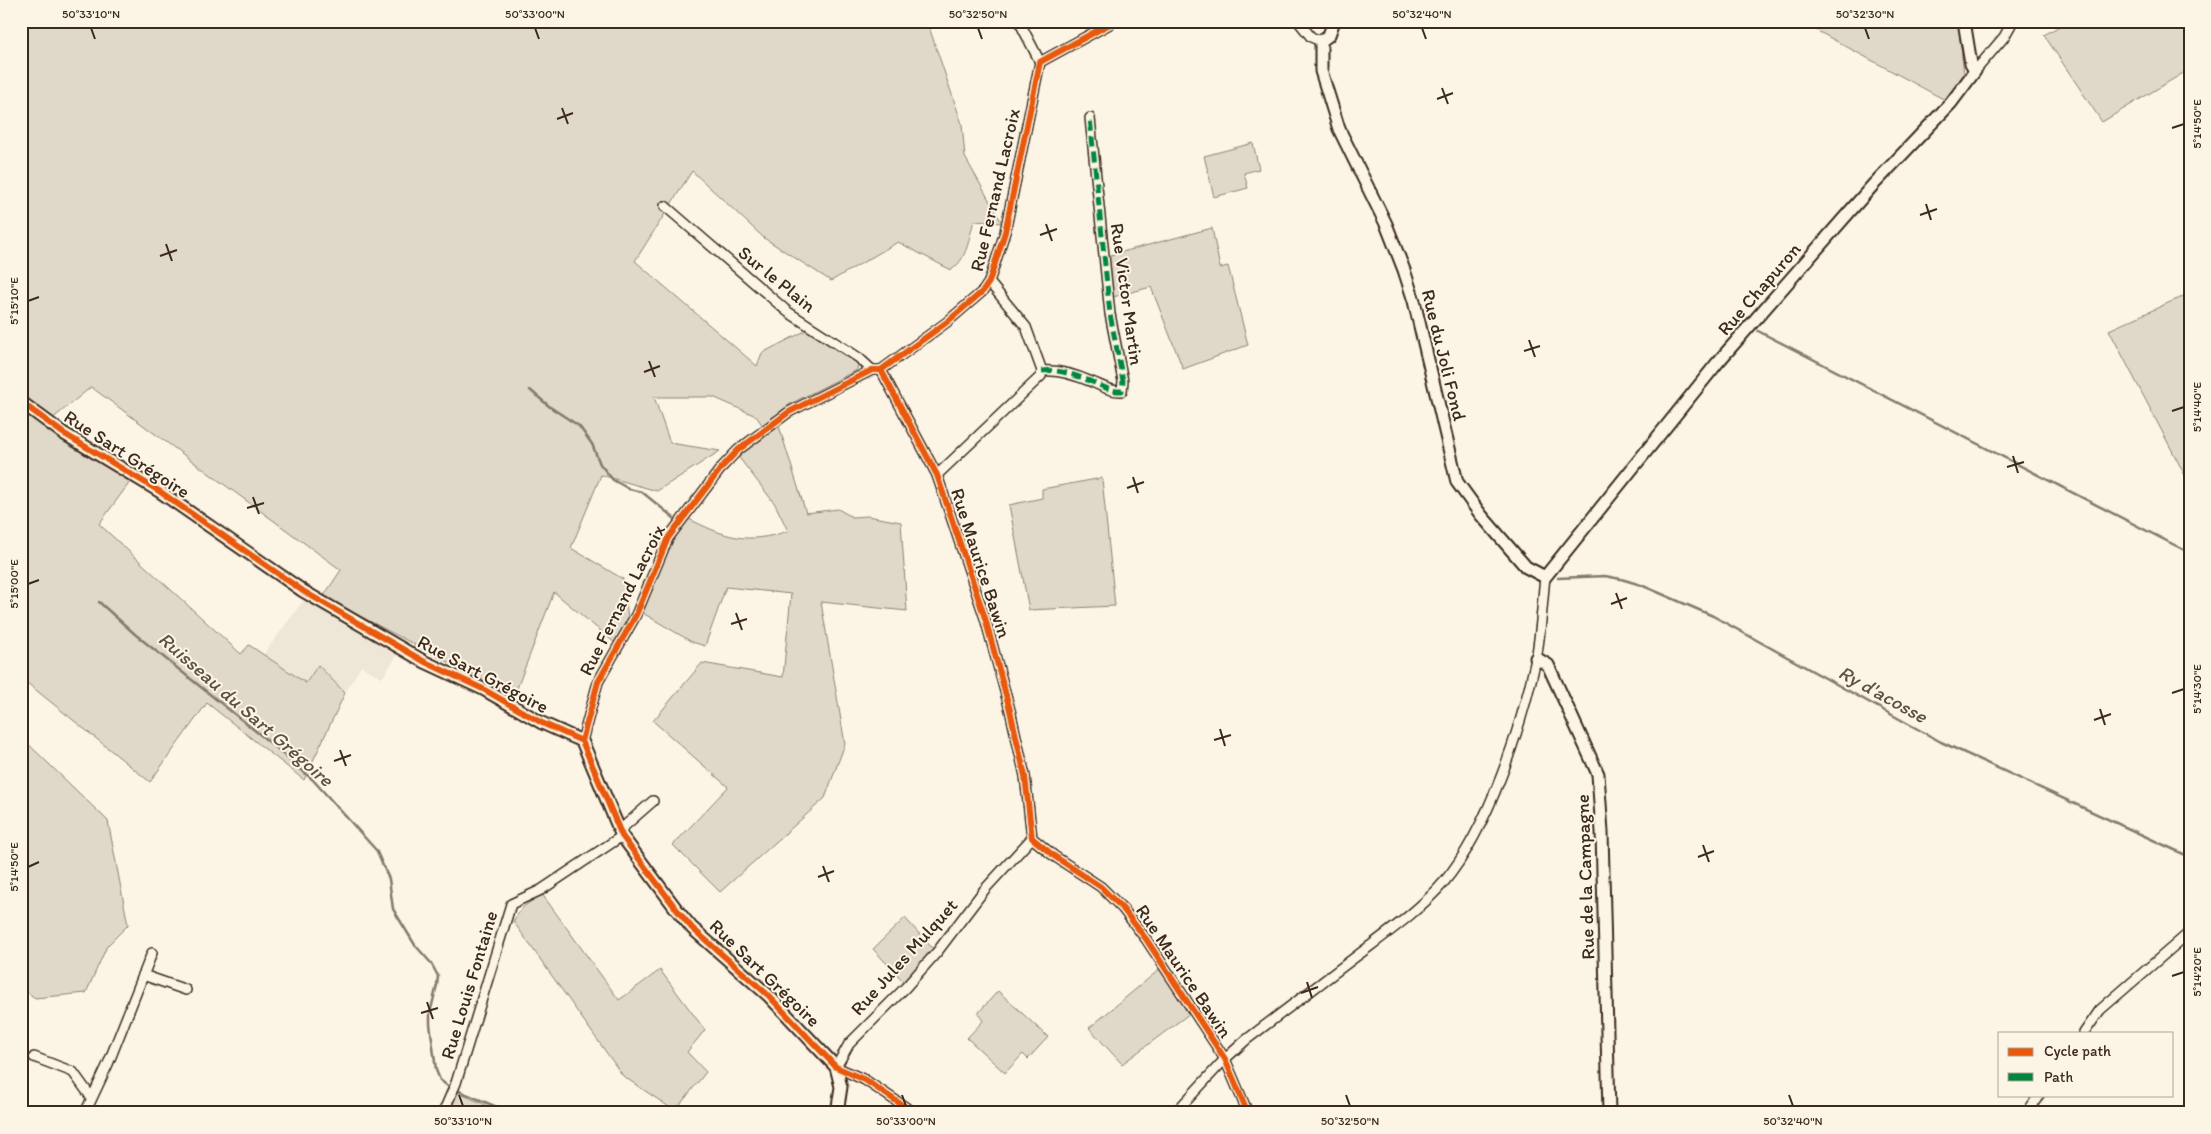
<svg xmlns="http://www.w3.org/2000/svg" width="2211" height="1134" font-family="Itim,sans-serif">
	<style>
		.built { fill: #eee6d6 }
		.green { fill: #e0d8c8; stroke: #8e8173 }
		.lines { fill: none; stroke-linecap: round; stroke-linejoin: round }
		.stream { stroke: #85796b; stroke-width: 2.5 }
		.minor-casing { stroke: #3b2a1e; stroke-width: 12 }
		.tertiary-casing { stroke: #3b2a1e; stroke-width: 15 }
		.minor { stroke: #fcf5e5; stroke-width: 9 }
		.tertiary { stroke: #fcf5e5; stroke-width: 11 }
		.quiet { stroke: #00873e; stroke-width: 5; stroke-dasharray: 10 5; stroke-linecap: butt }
		.cycleway-casing { stroke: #fcf5e5; stroke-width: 9 }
		.cycleway { stroke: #e8590c; stroke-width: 6 }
		.ticks { fill: none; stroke: #3b2a1e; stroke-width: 2 }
		.labels { text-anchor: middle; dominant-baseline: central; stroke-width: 4; stroke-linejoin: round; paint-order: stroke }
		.street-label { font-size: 19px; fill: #3b2a1e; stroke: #fcf5e5 }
		.water-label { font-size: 20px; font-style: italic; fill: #605144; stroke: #fcf5e5 }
		.neatline { fill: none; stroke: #3b2a1e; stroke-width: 2 }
		.ticks-label { font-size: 12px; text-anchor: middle; fill: #3b2a1e }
	</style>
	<rect width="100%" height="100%" fill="#fcf5e5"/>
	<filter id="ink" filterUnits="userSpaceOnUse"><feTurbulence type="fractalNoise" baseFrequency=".02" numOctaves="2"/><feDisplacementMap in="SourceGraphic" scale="10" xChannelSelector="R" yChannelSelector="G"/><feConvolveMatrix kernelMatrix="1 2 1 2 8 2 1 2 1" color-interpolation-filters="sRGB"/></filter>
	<g filter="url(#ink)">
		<path class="built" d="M 307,596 L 400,651 L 382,678 L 361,666 L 345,693 L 318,665 L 306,683 L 263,655 Z"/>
		<g class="green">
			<path d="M 21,21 L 927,21 L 962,124 L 965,157 L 1002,223 L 974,221 C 969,238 967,260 951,270 L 898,242 L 831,281 L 764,238 L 692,171 L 635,261 L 757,366 L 762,353 L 809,329 L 858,361 L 857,370 L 790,404 L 763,426 L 756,416 L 713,397 L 654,397 L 670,443 L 720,451 L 657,491 L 601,475 L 571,548 L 623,579 L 628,618 L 616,644 L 554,592 L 514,696 L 323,597 L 341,570 L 91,387 L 51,420 L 133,478 L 99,524 L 241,654 L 249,645 L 306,683 L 318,665 L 345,693 L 304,780 L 207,703 L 150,782 L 21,678 Z"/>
			<path d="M 1799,21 L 1958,21 L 1964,74 L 1945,100 Z"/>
			<path d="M 2068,21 L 2190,21 L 2190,69 L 2102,122 L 2044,35 Z"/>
			<path d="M 1253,143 L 1259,169 L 1244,173 L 1248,188 L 1214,197 L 1204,156 Z"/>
			<path d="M 1212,228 L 1220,268 L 1228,266 L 1248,345 L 1183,369 L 1151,287 L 1113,297 L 1107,256 Z"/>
			<path d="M 2190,293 L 2190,485 L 2109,330 Z"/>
			<path d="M 779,426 L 806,513 L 838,509 L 852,517 L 868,516 L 901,522 L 907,611 L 821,602 L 845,744 L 825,798 L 720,892 L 673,845 L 728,787 L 653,721 L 702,663 L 783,677 L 791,594 L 726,587 L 705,646 L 692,642 L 641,612 L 665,555 L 687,518 C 725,537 746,545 788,531 L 775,504 L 737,455 Z"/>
			<path d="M 1102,478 L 1115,606 L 1029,610 L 1009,505 L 1042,498 L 1042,489 Z"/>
			<path d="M 21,737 L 108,821 L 128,925 L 107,946 L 86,993 L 35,998 L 21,988 Z"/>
			<path d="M 542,894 L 619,1000 L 660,970 L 705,1030 L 687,1052 L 706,1072 L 675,1111 L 623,1076 L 513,921 L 523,907 Z"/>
			<path d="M 905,918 L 934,950 L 904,982 L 873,949 Z"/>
			<path d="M 1160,969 L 1189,1014 L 1122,1064 L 1089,1028 Z"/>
			<path d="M 998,991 L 1048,1037 L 1028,1059 L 1023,1054 L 1005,1073 L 967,1038 L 983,1021 L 978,1013 Z"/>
			<path d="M 457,1092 L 503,1113 L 444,1113 Z"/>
		</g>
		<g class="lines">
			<g class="stream">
				<path d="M 1758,331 L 2190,553"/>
				<path d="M 530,390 L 550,407 L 579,426 L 592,444 L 600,464 L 613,480 L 629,489 L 642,492 L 674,518"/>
				<path d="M 1558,578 L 1605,576 L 1621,579 L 1641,585 L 1713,616 L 1941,742 L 2190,857"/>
				<path d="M 99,602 L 136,635 L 278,749 L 313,780 L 376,850 L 389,879 L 393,909 L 415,945 L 431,963 L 438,976 L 437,985 L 430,1013 L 430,1024 L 436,1070 L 440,1080 L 449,1087"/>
				<path d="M 459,1091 L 511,1113"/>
			</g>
			<g class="minor-casing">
				<g id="minor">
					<path d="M 1019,21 L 1040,62"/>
					<path d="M 1298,21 L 1311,37 L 1321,41"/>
					<path d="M 1975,71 L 2004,37 L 2013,21"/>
					<path d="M 665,206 L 788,312 L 859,358 L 872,370"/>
					<path d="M 881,370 L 937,475 L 985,618 L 1010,710 L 1025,776 L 1032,838 L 1054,856 L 1101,887 L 1123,909 L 1146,939 L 1225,1059 L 1248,1113"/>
					<path d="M 1042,371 C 1059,369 1076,375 1092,382 C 1102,386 1111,392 1122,391 L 1123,381 L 1110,314 L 1090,118"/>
					<path d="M 937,475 L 1041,376 L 1042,371 L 1026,327 L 989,282"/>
					<path d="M 582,741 L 598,682 L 636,615 L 668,538 L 722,467 L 738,450 L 789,412 L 872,370 L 881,370 L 947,322 L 983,291 L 989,282 L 1005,232 L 1040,62 L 1115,21"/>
					<path d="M 620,830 L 653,801"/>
					<path d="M 143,975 L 186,990"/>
					<path d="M 2084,1033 L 2100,1010 L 2190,932"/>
					<path d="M 34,1057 L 73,1072 L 91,1097"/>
					<path d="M 85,1113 L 108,1064 L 152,953"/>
					<path d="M 443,1113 L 456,1083 L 511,904 L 541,890 L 622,836"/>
					<path d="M 914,1113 L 865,1080 L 836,1067 L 849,1044 L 905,988 L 937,952 L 985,889 L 1032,838"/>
					<path d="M 1175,1113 L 1225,1059 L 1246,1040 C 1283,1012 1320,984 1358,955 C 1387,933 1420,910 1444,882 C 1489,828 1521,728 1536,659 C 1541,633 1542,604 1545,577"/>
					<path d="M 2027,1113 L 2039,1095"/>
				</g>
			</g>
			<g class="tertiary-casing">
				<g id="tertiary">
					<path d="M 1334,21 L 1329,35 L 1321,41 L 1321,71 L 1339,129 L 1386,224 L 1404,270 L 1414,301 L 1457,482 L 1481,515 L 1526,567 L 1545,577 L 1718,362 L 1873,185 L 1951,103 L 1975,71 L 1971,64 L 1964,21"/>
					<path d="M 21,402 L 63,433 L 159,491 L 303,591 L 425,662 L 483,689 L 542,723 L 582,741 L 622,836 L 677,910 L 692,928 L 768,995 L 836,1067 L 841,1087 L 837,1113"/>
					<path d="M 1536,658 L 1548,665 L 1598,774 L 1602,832 L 1609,1113"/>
				</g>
			</g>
			<use href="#minor" class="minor"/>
			<use href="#tertiary" class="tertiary"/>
			<path class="quiet" d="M 1042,371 C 1059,369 1076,375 1092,382 C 1102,386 1111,392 1122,391 L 1123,381 L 1110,314 L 1090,118"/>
			<g class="cycleway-casing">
				<g id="cycleway">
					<path d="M 881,370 L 937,475 L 985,618 L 1010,710 L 1025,776 L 1032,838 L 1054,856 L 1101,887 L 1123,909 L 1146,939 L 1225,1059 L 1248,1113"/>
					<path d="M 21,402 L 63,433 L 159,491 L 303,591 L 425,662 L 483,689 L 542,723 L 582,741 L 622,836 L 677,910 L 692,928 L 768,995 L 836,1067 L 865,1080 L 914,1113"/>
					<path d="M 582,741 L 598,682 L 636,615 L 668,538 L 722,467 L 738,450 L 789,412 L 872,370 L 881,370 L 947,322 L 983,291 L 989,282 L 1005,232 L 1040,62 L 1115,21"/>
				</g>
			</g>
			<use href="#cycleway" class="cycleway"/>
		</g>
	</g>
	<path class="ticks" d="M 91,28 L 95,39M 535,28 L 539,39M 978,28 L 982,39M 1422,28 L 1426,39M 1865,28 L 1869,39M 1442,88 L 1448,104M 1437,99 L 1453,93M 562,108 L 568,124M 557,119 L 573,113M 2172,128 L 2184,124M 1926,204 L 1931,220M 1920,215 L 1937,209M 1046,224 L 1052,241M 1040,235 L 1057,229M 166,244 L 172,261M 160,256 L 177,250M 28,301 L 39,297M 1529,340 L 1535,357M 1524,351 L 1540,346M 649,361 L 655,377M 644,372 L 660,366M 2172,411 L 2184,407M 2013,456 L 2018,473M 2007,467 L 2024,462M 1133,477 L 1138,493M 1127,488 L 1144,482M 253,497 L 259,514M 247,508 L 264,503M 28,584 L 39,580M 1616,593 L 1622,609M 1611,604 L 1627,598M 736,613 L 742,630M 731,624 L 747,619M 2172,693 L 2184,689M 2100,709 L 2105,725M 2094,720 L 2111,714M 1220,729 L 1225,746M 1214,740 L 1231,735M 340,750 L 346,766M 334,761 L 351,755M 1703,845 L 1709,862M 1698,857 L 1714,851M 823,866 L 829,882M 28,867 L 39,862M 818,877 L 834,871M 2172,976 L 2184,972M 1307,982 L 1312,998M 1301,993 L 1318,987M 427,1002 L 433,1019M 421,1013 L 438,1008M 459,1095 L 463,1106M 902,1095 L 906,1106M 1346,1095 L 1350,1106M 1789,1095 L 1793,1106"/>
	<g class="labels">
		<g class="street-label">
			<text transform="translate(995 190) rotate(-77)">Rue Fernand Lacroix</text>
			<text transform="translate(777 279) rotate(39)">Sur le Plain</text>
			<text transform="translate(1759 289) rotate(-49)">Rue Chapuron</text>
			<text transform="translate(1127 294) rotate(82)">Rue Victor Martin</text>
			<text transform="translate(1444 355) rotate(76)">Rue du Joli Fond</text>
			<text transform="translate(127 454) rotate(33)">Rue Sart Grégoire</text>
			<text transform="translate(981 563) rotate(72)">Rue Maurice Bawin</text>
			<text transform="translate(622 600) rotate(-63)">Rue Fernand Lacroix</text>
			<text transform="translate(483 674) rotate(28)">Rue Sart Grégoire</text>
			<text transform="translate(1585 877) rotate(-92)">Rue de la Campagne</text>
			<text transform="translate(904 957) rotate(-48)">Rue Jules Mulquet</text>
			<text transform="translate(1184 971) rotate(56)">Rue Maurice Bawin</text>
			<text transform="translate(765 973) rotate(44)">Rue Sart Grégoire</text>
			<text transform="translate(469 985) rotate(-73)">Rue Louis Fontaine</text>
		</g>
		<g class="water-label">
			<text transform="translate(1883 694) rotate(29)">Ry d'acosse</text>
			<text transform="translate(246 709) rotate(41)">Ruisseau du Sart Grégoire</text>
		</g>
	</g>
	<rect width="2211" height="1134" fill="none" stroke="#fcf5e5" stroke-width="55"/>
	<rect x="1998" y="1032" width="175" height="65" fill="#fcf5e5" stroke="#afa495"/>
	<rect x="2008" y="1048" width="25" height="8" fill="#e8590c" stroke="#afa495"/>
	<text x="2044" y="1056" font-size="15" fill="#3b2a1e">Cycle path</text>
	<rect x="2008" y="1073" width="25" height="8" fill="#00873e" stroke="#afa495"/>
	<text x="2044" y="1082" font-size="15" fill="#3b2a1e">Path</text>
	<rect x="28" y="28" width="2156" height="1078" class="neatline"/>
	<g class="ticks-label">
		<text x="91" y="18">50°33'10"N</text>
		<text x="535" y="18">50°33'00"N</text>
		<text x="978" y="18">50°32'50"N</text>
		<text x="1422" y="18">50°32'40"N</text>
		<text x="1865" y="18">50°32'30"N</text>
		<text transform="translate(2197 124) rotate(-90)" y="4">5°14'50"E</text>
		<text transform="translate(14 301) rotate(-90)" y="4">5°15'10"E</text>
		<text transform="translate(2197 407) rotate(-90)" y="4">5°14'40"E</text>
		<text transform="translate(14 584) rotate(-90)" y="4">5°15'00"E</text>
		<text transform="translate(2197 689) rotate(-90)" y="4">5°14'30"E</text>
		<text transform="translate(14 867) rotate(-90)" y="4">5°14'50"E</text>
		<text transform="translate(2197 972) rotate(-90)" y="4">5°14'20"E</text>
		<text x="463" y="1125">50°33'10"N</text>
		<text x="906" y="1125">50°33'00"N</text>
		<text x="1350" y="1125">50°32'50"N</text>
		<text x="1793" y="1125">50°32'40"N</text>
	</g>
</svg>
